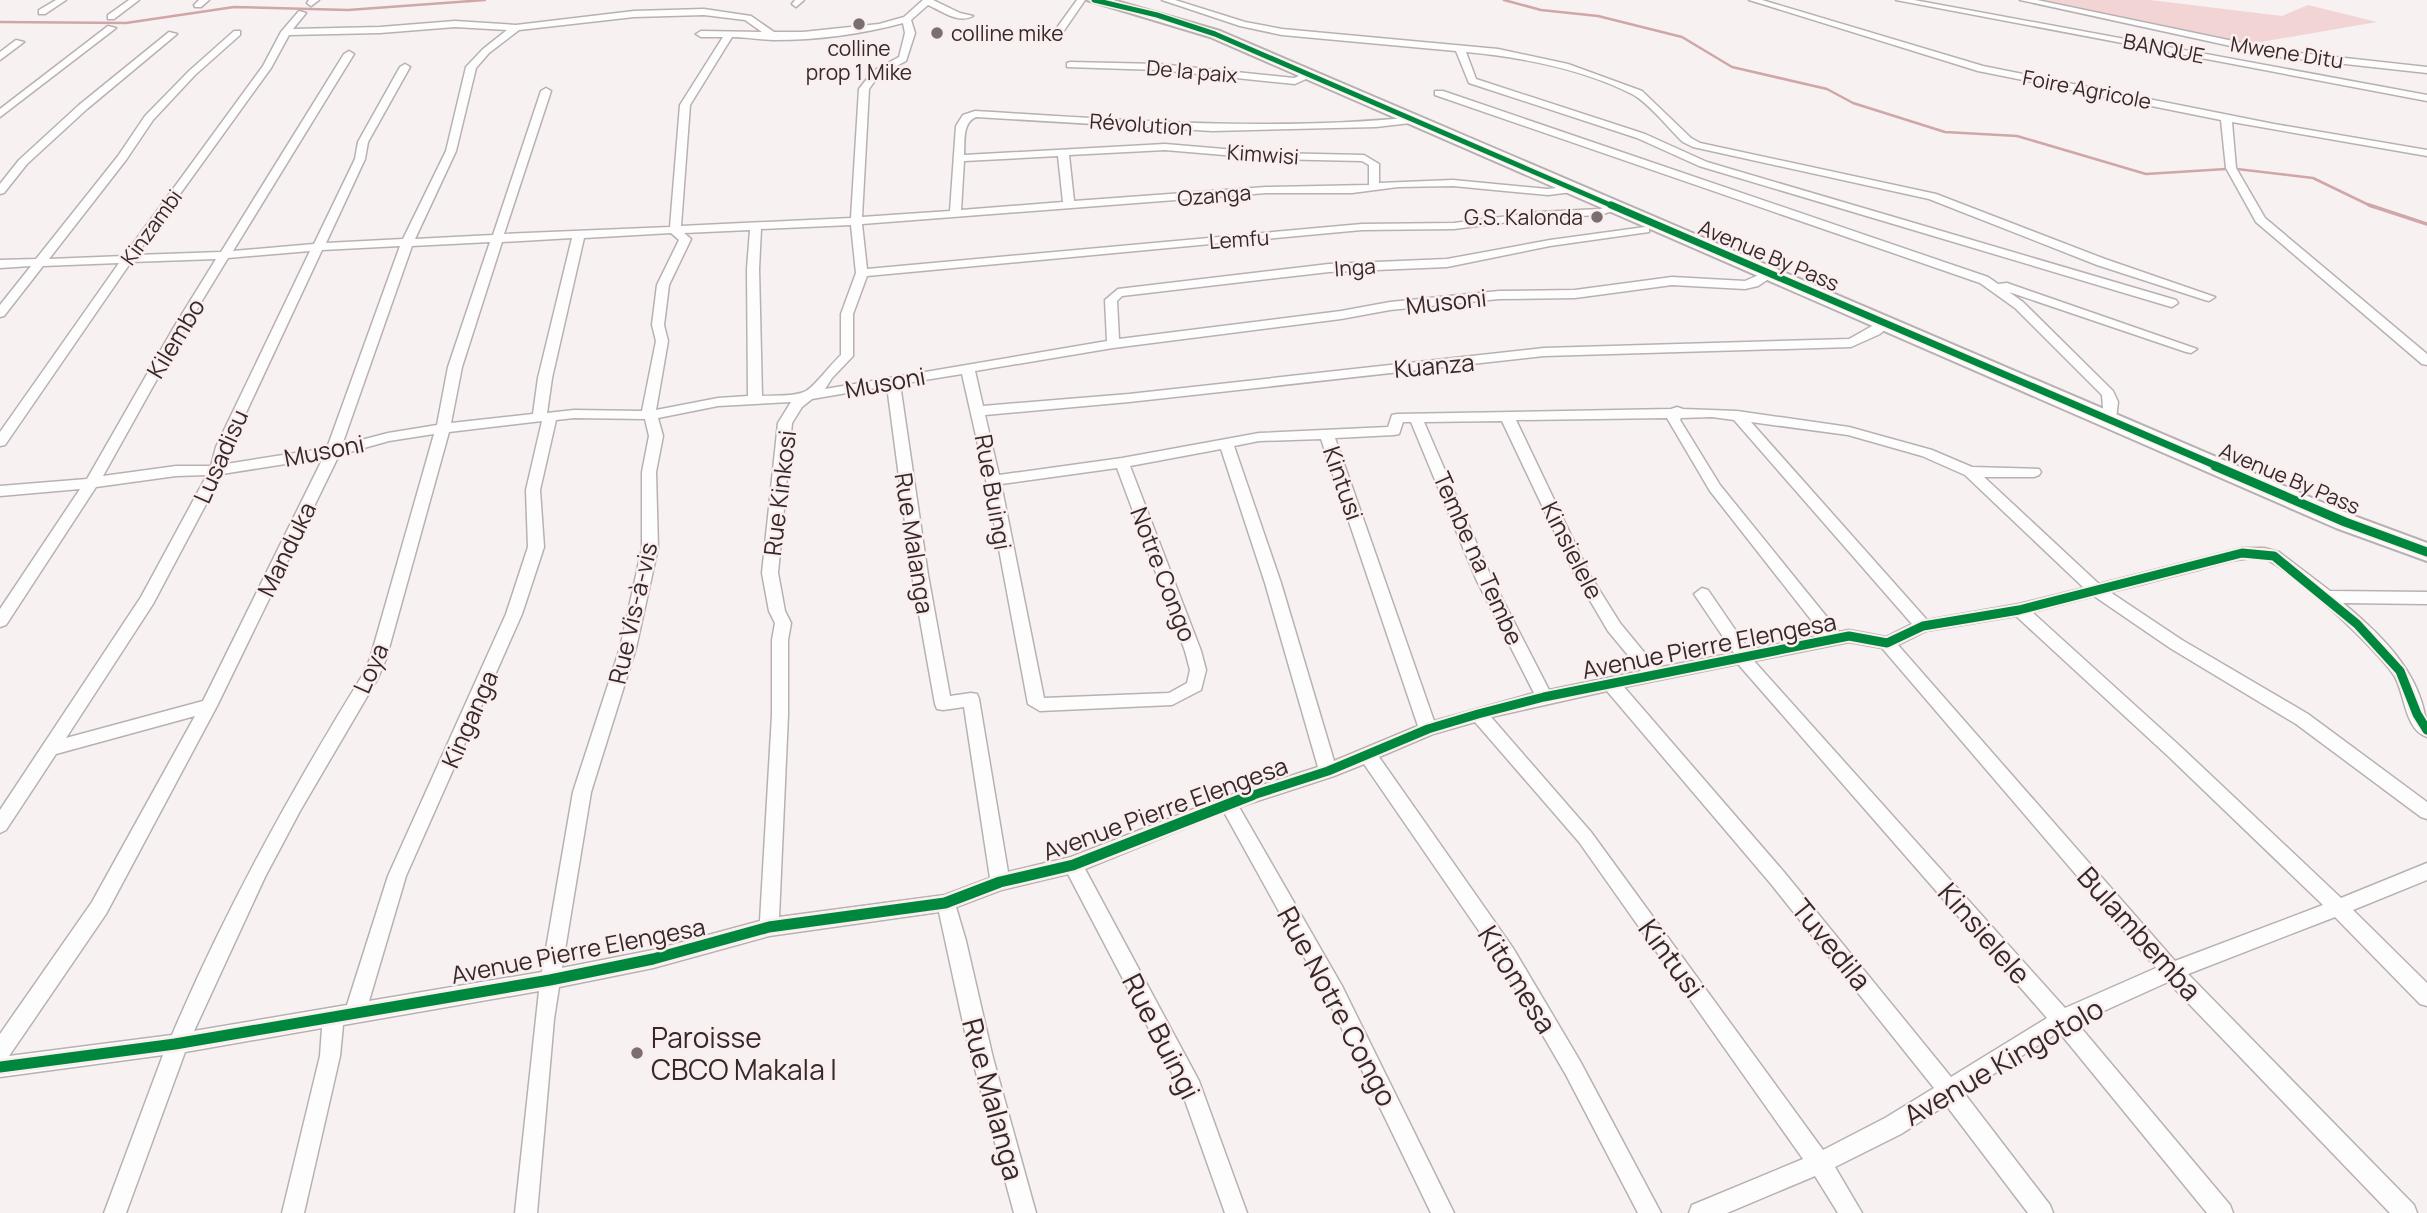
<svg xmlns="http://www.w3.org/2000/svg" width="2427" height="1213" font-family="Manrope,sans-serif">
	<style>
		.green { fill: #f2d4d5 }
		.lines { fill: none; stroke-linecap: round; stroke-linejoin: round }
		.stream-far1 { stroke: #d0a6a8; stroke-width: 2.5 }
		.stream { stroke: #d0a6a8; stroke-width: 3.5 }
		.minor-casing { stroke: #b9b1b1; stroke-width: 3 }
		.trunk-casing { stroke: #b9b1b1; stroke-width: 4 }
		.minor { fill: #fefdfd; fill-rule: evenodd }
		.trunk { fill: #fefdfd; fill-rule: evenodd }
		.cycleway-far3-casing { stroke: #fbeeee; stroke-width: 8 }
		.cycleway-far2-casing { stroke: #fbeeee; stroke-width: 10 }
		.cycleway-far1-casing { stroke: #fbeeee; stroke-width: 13 }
		.cycleway-casing { stroke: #fbeeee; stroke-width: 16 }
		.cycleway-far3 { stroke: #00873e; stroke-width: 5 }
		.cycleway-far2 { stroke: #00873e; stroke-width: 7 }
		.cycleway-far1 { stroke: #00873e; stroke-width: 9 }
		.cycleway { stroke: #00873e; stroke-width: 11 }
		.poi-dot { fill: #796f70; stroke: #fbeeee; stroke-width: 2.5 }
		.labels { text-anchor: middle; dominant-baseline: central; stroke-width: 5; stroke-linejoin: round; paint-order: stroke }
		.far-poi-label { font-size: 21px; fill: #35292a; stroke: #fbeeee; text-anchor: start }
		.far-street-label { font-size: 21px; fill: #35292a; stroke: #fbeeee }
		.street-label { font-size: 24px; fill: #35292a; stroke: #fbeeee }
		.near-street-label { font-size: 28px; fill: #35292a; stroke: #fbeeee }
		.near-poi-label { font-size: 28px; fill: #35292a; stroke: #fbeeee; text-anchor: start }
	</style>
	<rect width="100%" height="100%" fill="#f8f1f1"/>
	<path class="green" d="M 2033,0 L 2150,0 L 2282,16 L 2308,5 L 2377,22 L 2249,44 L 2136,24 Z"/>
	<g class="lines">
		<g class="stream-far1">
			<path d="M 1504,0 L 1541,10 L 1598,16 L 1682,37 L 1732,67 L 1827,89 L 1853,103 L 1945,132 L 2017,136 L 2146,174 L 2226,169"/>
			<path d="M 0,22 L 126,23 L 234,7 L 348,10 L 485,0"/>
			<path d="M 2237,169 L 2313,178 L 2373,207"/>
		</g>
		<path class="stream" d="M 2369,205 L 2427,224"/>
		<g class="minor-casing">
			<g id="minor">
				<path d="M 56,0 L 66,0 L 45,14 L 39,14 L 39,10 Z"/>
				<path d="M 129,0 L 139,0 L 114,19 L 108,19 L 108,15 Z"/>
				<path d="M 199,0 L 209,0 L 201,7 L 195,7 L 194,5 Z"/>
				<path d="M 309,0 L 319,0 L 311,6 L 307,3 Z"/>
				<path d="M 795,0 L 804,0 L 796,7 L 792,4 Z"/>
				<path d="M 923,0 L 933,0 L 960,13 L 973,16 C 958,24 942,11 928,5 L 911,20 L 915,33 L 906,61 L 879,75 L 869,89 L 862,217 L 950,211 L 956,126 L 963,115 L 975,111 C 1122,120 1268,132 1415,117 L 1419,118 L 1419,122 L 1376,127 L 1212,131 L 976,117 C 962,123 965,141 964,155 L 1165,144 L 1271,153 L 1364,155 L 1379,164 L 1379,183 L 1453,180 L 1548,189 L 1572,186 L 1577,189 L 1572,192 L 1548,195 L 1453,186 L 1398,187 L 1352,193 L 1266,193 L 862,224 L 867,269 L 1362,224 L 1454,223 L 1539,212 L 1600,209 L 1616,205 L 1622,208 L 1600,215 L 1539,218 L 1454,229 L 1362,230 L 867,276 L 853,314 L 853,356 L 832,378 L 825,389 L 1107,341 L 1105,300 L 1118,289 L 1329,264 L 1447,259 L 1550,240 L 1645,227 L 1649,228 L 1649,232 L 1550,246 L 1447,267 L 1329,272 L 1122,296 L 1117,301 L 1119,339 L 1341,311 L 1390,302 L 1499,291 L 1575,290 L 1672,277 L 1745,281 L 1770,270 L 1776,274 L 1758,286 L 1745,289 L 1672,285 L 1575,298 L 1499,299 L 1390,310 L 1341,319 L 1113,348 L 975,371 L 983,406 L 1129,394 L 1544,348 L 1849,339 L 1881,321 L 1889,321 L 1891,324 L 1880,334 L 1851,347 L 1544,356 L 1129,402 L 985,415 L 999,475 L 1122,458 L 1259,433 L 1388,427 L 1392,415 L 1397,414 L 1671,409 L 1677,407 L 1683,409 L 1737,411 L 1849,427 L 1932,450 L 1972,467 L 2039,469 L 2041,472 L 2039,475 L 2034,477 L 1984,477 L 2099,584 L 2242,548 L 2264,548 L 2279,552 L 2330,591 L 2427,592 L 2427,604 L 2343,603 C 2385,638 2427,679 2427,737 C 2405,730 2405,695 2395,677 C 2383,655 2283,560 2261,558 C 2239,557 2219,564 2198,570 C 2169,577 2140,585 2110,592 L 2182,640 L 2308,714 L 2427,802 L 2427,819 L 2421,817 L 2296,724 L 2170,648 L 2094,596 L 2032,612 L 2181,747 L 2341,898 L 2427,863 L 2427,880 L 2353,910 L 2427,983 L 2427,1006 L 2420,1004 L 2335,917 L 2188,974 L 2414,1205 L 2417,1213 L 2390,1213 L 2168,982 L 2077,1023 L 2230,1205 L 2233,1213 L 2207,1213 L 2059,1032 L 1964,1093 L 2050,1205 L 2053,1213 L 2028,1213 L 1946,1105 L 1901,1134 L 1835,1167 L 1862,1213 L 1838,1213 L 1815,1176 L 1727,1213 L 1689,1213 L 1692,1205 L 1803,1159 L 1579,842 L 1475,722 L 1433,734 L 1379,757 L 1513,948 L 1580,1061 L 1661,1213 L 1638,1213 L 1566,1075 L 1499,960 L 1364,764 L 1334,776 L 1239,807 L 1342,986 L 1454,1213 L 1431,1213 L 1328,1000 L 1224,812 L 1085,869 L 1199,1081 L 1247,1213 L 1225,1213 L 1182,1092 L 1068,874 L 1001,890 L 956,907 L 966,941 L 993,1058 L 1036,1213 L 1014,1213 L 965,1032 L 939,912 L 769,936 L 653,968 L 559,987 L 554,1019 L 537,1213 L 515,1213 L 539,991 L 343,1025 L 340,1056 L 304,1213 L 282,1213 L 320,1056 L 322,1028 L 185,1052 L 126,1213 L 104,1213 L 163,1055 L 0,1077 L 0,1034 L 92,902 L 195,716 L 56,754 L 6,830 L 0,833 L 0,810 L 141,597 L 207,475 L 176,476 L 96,487 L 6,625 L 0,627 L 0,609 L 80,489 L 0,496 L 0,486 L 87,479 L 174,327 L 216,259 L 131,262 L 5,445 L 0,446 L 0,432 L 119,263 L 43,266 L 4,316 L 0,317 L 0,305 L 31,266 L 0,268 L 0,260 L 36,259 L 118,156 L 145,116 L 189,71 L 234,31 L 240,31 L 240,35 L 195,75 L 153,120 L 126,160 L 49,259 L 124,256 L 263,66 L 281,32 L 299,11 L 306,13 L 293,29 L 380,27 L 455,21 L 516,25 L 634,11 L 704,9 L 751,16 L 774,32 L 803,32 L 879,24 L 904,17 ZM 704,15 L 745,20 L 762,32 L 701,31 L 696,34 L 701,37 L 723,37 L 680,105 L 670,227 L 504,234 L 551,91 L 546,88 L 541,91 L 493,235 L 415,239 L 456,151 L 476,68 L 489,53 L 519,30 L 634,17 ZM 903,23 L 905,33 L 899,57 L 873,71 L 859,89 L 851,218 L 681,226 L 690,105 L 732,37 C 746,37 762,40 775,40 C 817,40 862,34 903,23 ZM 455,27 L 507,30 L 483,49 L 466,67 L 446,151 L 403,239 L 326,243 L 365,159 L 368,142 L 410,67 L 405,64 L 400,67 L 358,142 L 355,159 L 314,244 L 233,251 L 354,54 L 349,51 L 344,54 L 221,252 L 136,255 L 271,68 L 289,35 L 380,33 ZM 1165,150 L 1271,159 L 1362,161 L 1369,165 L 1369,185 L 1266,187 L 1074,201 L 1069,155 ZM 1058,156 L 1063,202 L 961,210 L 964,161 ZM 851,225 L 856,273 L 841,314 L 841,355 C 831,364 814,387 806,391 C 794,397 775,395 762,396 L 759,269 L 761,229 ZM 750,230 L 747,269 L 748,396 L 718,398 L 656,410 L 668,341 L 664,325 L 669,285 L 691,239 L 684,233 ZM 671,233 L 679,240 L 657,285 L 652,325 L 656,341 L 642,411 L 574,410 L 547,413 L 552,378 L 584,238 ZM 572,238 L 538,378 L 533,414 L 451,423 L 462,367 L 502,242 ZM 490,242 L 448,367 L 437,425 L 388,433 L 342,445 L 412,246 ZM 400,246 L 327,448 L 226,464 L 230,447 L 322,250 ZM 310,251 L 216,447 L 211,466 L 176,466 L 103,476 L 186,327 L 228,258 ZM 962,374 L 986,480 L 1028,704 L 1040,711 L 1172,705 L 1201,690 L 1206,670 L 1201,651 L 1130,466 L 1221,449 L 1265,583 L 1318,767 L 1222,798 L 1071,857 L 1008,872 L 979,699 L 977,694 L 971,693 L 950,696 L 928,575 L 900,384 ZM 887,386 L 912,575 L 935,704 L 937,709 L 943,710 L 964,707 L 990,878 L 945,895 L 779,917 L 788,715 L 788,640 L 791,623 L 785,611 L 778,573 L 792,423 L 802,407 L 812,399 ZM 791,402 L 778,423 L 762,573 L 769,611 L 775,623 L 772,640 L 772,715 L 760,921 L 653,950 L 562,968 L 591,792 L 636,648 L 658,548 L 656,472 L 663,436 L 658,418 L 718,406 ZM 1712,417 L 1734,420 L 1912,624 L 1886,637 L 1849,630 L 1839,632 L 1720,485 L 1680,420 L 1681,418 ZM 574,418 L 645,419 L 649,436 L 642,472 L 642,548 L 620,648 L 573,792 L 542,972 L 369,1001 L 406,876 L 522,614 L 544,547 L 540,490 L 556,420 ZM 1667,418 L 1710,491 L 1823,635 L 1749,650 L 1708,590 L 1702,588 L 1694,594 L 1734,653 L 1657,668 L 1620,623 L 1590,575 L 1516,420 ZM 542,421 L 526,490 L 528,547 L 506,614 L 388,876 L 347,1005 L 194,1031 L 265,877 L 300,811 L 378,678 L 386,659 L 449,432 ZM 1502,421 L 1575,575 L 1608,631 L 1641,671 L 1549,690 L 1492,579 L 1424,422 ZM 1403,422 L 1411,422 L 1476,579 L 1534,693 L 1434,721 L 1335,438 L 1394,435 L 1399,434 ZM 1751,422 L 1848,435 L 1922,456 L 1965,475 L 2084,588 L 2019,604 L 1927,620 ZM 434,434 L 370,659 L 362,676 C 291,791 225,910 172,1035 L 9,1056 L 106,914 L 217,706 L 339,455 L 389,441 ZM 1321,439 L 1418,726 L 1334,761 L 1281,583 L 1234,446 L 1259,441 ZM 323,458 L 203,701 L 66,738 L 153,604 L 222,474 ZM 1117,468 L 1185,651 L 1190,670 L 1187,683 L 1169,693 L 1044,698 L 1001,484 ZM 2016,616 L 2169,757 L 2323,905 L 2175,961 L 1898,645 L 1926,631 ZM 1849,642 L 1882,648 L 2156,968 L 2065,1008 L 1754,661 ZM 1738,664 L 2047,1018 L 1951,1077 L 1784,872 L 1624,687 ZM 1607,691 L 1771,884 L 1934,1088 L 1885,1118 L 1823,1150 L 1591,832 L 1491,717 Z"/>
				<path d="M 1077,0 L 1085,0 L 1059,38 L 1053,38 L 1051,36 Z"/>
				<path d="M 1162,0 L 1175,0 L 1245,22 L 1282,29 L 1498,49 L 1568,64 L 1642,91 L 1691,138 L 1700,143 L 1936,194 L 2105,259 L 2215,297 L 2209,301 L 2205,300 L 2097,265 L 1929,199 L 1693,147 L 1683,142 C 1669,129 1649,103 1632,94 C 1583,69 1520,57 1466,52 L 1476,79 L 1645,134 L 1707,162 L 2176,300 L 2178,303 L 2172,307 L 2168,306 L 1699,166 L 1637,138 L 1469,83 L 1456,51 L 1282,35 L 1240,26 Z"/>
				<path d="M 1749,0 L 1762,0 L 1983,66 L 2274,124 L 2427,150 L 2427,156 L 2232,122 L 2236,168 L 2265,218 L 2427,354 L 2427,365 L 2422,364 L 2256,222 L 2226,168 L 2221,120 L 1978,71 Z"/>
				<path d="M 1896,0 L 1914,0 L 2427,95 L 2427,101 Z"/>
				<path d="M 2020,0 L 2037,0 L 2281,51 L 2427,67 L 2427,73 L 2281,57 Z"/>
				<path d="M 108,26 L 116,28 L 0,117 L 0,109 Z"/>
				<path d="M 169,32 L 177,34 L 87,109 L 27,164 L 4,193 L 0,194 L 0,184 L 19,160 L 79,105 Z"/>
				<path d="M 16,40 L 24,42 L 0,60 L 0,52 Z"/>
				<path d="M 1070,62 L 1159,64 L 1294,78 L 1312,71 L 1317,74 L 1295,84 L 1159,70 L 1067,67 L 1067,63 Z"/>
				<path d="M 1435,91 L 1443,91 L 1988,277 L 1998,284 L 2007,283 L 2197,349 L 2191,353 L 2186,352 L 2009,292 L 2023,302 L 2113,391 L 2118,402 L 2116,418 L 2109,422 L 2104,421 L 2102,395 L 2015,308 L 1980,283 L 1435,95 Z"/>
			</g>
		</g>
		<g class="trunk-casing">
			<path id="trunk" d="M 1087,0 L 1113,0 L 1220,31 L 2354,516 L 2427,543 L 2427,561 L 2336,528 L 1210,37 Z"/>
		</g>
		<use href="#minor" class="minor"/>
		<use href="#trunk" class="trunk"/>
		<g class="cycleway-far3-casing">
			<path id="cycleway-far3" d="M 1094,0 L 1157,15 L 1215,34 L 1615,207"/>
		</g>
		<g class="cycleway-far2-casing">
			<path id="cycleway-far2" d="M 1611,205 L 2219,467"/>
		</g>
		<g class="cycleway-far1-casing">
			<g id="cycleway-far1">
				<path d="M 2215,466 L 2345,522 L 2427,552"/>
				<path d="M 1247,797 L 1328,771 L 1428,729 L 1478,714 L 1544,697 L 1849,636 L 1887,643 L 1923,626 L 2019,610 L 2242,553 L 2274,556 L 2357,624 L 2400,671 L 2417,714 L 2427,730"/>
			</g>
		</g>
		<g class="cycleway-casing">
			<path id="cycleway" d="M 0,1067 L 175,1044 L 550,980 L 653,959 L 769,927 L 945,903 L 1000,882 L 1073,865 L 1252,795"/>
		</g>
		<use href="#cycleway-far3" class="cycleway-far3"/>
		<use href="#cycleway-far2" class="cycleway-far2"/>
		<use href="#cycleway-far1" class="cycleway-far1"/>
		<use href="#cycleway" class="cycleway"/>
	</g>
	<g class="poi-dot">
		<circle cx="859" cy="24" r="7"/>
		<circle cx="937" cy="33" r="7"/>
		<circle cx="1597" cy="217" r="7"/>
		<circle cx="637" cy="1053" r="7"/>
	</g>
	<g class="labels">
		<g class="far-poi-label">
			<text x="951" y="33">colline mike</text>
			<text x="859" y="48" text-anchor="middle">colline<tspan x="859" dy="24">prop 1 Mike</tspan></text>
			<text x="1583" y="217" text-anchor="end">G.S. Kalonda</text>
		</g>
		<g class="far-street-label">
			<text transform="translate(2164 48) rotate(11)">BANQUE</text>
			<text transform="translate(2287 52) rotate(9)">Mwene Ditu</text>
			<text transform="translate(1192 71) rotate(5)">De la paix</text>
			<text transform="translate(2087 89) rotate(11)">Foire Agricole</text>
			<text transform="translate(1141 124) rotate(4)">Révolution</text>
			<text transform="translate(1263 154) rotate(4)">Kimwisi</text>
			<text transform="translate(1214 195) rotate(-5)">Ozanga</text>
			<text transform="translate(151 227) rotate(-54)">Kinzambi</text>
			<text transform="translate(1239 239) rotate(-4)">Lemfu</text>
			<text transform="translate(1769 255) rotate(23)">Avenue By Pass</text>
			<text transform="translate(1355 267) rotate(-4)">Inga</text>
			<text transform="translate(2290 478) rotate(23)">Avenue By Pass</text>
		</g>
		<g class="street-label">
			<text transform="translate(1446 301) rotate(-6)">Musoni</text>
			<text transform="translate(175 338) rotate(-59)">Kilembo</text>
			<text transform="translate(1434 365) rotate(-5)">Kuanza</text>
			<text transform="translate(885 382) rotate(-10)">Musoni</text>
			<text transform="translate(324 450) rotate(-11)">Musoni</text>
			<text transform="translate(220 456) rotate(-66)">Lusadisu</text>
			<text transform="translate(1344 483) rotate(71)">Kintusi</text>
			<text transform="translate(994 492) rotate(80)">Rue Buingi</text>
			<text transform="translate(779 493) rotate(-83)">Rue Kinkosi</text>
			<text transform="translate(915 543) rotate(81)">Rue Malanga</text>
			<text transform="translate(286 549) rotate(-64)">Manduka</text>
			<text transform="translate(1573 550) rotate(63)">Kinsielele</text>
			<text transform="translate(1479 558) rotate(66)">Tembe na Tembe</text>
			<text transform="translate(1164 574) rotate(69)">Notre Congo</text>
			<text transform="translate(632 613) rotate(-77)">Rue Vis-à-vis</text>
			<text transform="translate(1709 645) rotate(-11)">Avenue Pierre Elengesa</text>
			<text transform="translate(370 668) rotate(-66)">Loya</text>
			<text transform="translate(469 719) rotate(-66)">Kinganga</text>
			<text transform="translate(1165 808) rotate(-20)">Avenue Pierre Elengesa</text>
			<text transform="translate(578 950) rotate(-11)">Avenue Pierre Elengesa</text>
		</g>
		<g class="near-street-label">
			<text transform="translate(1985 933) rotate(49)">Kinsielele</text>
			<text transform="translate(2140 933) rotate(48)">Bulambemba</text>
			<text transform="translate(1832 944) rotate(51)">Tuvedila</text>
			<text transform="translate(1672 958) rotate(54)">Kintusi</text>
			<text transform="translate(1518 979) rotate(58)">Kitomesa</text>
			<text transform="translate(1338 1006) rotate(62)">Rue Notre Congo</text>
			<text transform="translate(1162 1036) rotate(63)">Rue Buingi</text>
			<text transform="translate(2003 1061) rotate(-30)">Avenue Kingotolo</text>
			<text transform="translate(994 1099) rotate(75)">Rue Malanga</text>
		</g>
		<g class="near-poi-label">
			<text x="651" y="1037">Paroisse<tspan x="651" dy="32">CBCO Makala I</tspan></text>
		</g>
	</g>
</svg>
